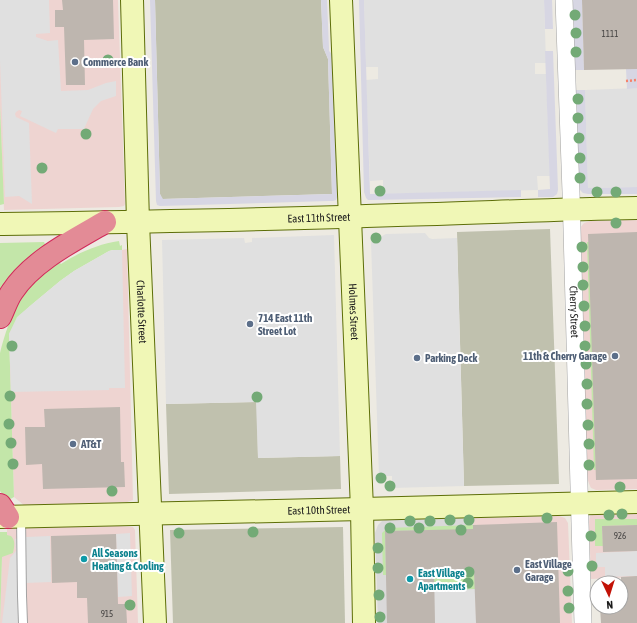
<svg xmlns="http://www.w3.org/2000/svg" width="637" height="623" font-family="'Asap Condensed',sans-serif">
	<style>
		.residential { fill: #dad9d9 }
		.commercial { fill: #eed4d1 }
		.construction { fill: #c0c1ae }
		.grass { fill: #c3e6a9 }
		.parking { fill: #e0e0e0 }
		.plaza { fill: #d7d6e3 }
		.building { fill: #beb6af }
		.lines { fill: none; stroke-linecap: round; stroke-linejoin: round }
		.lane-casing { stroke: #a3a3a3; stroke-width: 10 }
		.street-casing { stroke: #a3a3a3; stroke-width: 18 }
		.secondary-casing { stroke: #5d6e08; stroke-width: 24 }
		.highway-casing { stroke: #d12959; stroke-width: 24 }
		.path { stroke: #f5826b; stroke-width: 2.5; stroke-dasharray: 2 2; stroke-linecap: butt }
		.lane { stroke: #fff; stroke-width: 8 }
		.street { stroke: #fff; stroke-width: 17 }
		.secondary { stroke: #f0f7b6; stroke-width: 22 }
		.highway { stroke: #e38b96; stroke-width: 22 }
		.tree { fill: #73aa76 }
		.service-dot { fill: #5c6f8a; stroke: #fff; stroke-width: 1.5 }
		.culture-dot { fill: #0f9aa8; stroke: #fff; stroke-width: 1.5 }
		.labels { text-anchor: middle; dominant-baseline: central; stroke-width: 4; stroke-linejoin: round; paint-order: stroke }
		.number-label { font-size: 9px; fill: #444241 }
		.service-label { font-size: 11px; font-weight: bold; fill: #4e5e75; stroke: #fff; text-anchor: start }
		.street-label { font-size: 11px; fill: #1c1c1c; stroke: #fff }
		.culture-label { font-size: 11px; font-weight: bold; fill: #0d838f; stroke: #fff; text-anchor: start }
	</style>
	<rect width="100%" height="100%" fill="#edeae2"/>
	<path class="residential" d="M 473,518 L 476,623 L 378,623 L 375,533 L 378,525 L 382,521 L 389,519 Z"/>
	<g class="commercial">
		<path d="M 0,0 L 118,0 L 125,204 L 124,206 L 119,207 L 4,210 L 0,105 Z"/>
		<path d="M 637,220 L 637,489 L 596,490 L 591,488 L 590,486 L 587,478 L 579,234 L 580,228 L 584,223 L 590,221 Z"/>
		<path d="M 127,249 L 133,500 L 127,502 L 25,506 L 14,497 L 9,334 L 11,329 L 17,317 L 122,250 Z"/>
		<path d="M 637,513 L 637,577 L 591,579 L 589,522 L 590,516 L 594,514 Z"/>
		<path d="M 559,516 L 565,518 L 568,523 L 572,623 L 476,623 L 473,518 Z"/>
		<path d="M 118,526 L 133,527 L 135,530 L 138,623 L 0,623 L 2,557 L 7,535 L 7,528 Z"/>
	</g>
	<g class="construction">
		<path d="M 155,0 L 321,0 L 323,47 L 328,59 L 332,194 L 162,199 L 160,194 Z"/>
		<path d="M 550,229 L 559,484 L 464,486 L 457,232 Z"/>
		<path d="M 257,402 L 258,458 L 340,456 L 341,489 L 169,494 L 166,404 Z"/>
		<path d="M 343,527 L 345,623 L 173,623 L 170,530 Z"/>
	</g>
	<g class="grass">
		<path d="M 0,105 L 4,204 L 0,205 Z"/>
		<path d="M 119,241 L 120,246 L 122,245 L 122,250 L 113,250 L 109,251 L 74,271 L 60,281 L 30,306 L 18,317 L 9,334 L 14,497 C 7,502 4,496 0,491 L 0,353 C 7,325 17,298 39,277 C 45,272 52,267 58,261 L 61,264 C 78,253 98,244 119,241 Z"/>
		<path d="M 44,242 L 45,244 L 47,244 L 48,246 L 0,300 L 0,243 Z"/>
		<path d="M 587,242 L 589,242 L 596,470 L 594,470 Z"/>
		<path d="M 595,519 L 637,519 L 637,525 L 602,526 L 603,546 L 595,546 Z"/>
		<path d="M 473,525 L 475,589 L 461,590 L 461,583 L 434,583 L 434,573 L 456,572 L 454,530 L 385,531 L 386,575 L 383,575 L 382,533 L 387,528 Z"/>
		<path d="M 0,532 L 7,532 L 7,535 L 11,536 C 16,541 14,547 13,553 L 2,557 L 0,623 Z"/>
	</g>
	<g class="parking">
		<path d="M 0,0 L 49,0 L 50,33 L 36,34 L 36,37 L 48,41 L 58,40 L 61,91 L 88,90 L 106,83 L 116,81 L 116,96 L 101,101 L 93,109 L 84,129 L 58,129 L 56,133 L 20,116 L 22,111 L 19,110 L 16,112 L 15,114 L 16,117 L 29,123 L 32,204 L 19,196 L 5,197 L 0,60 Z"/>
		<path d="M 364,0 L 544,0 L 546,63 L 535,63 L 535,74 L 546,74 L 550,176 L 537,176 L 538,190 L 383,194 L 383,180 L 370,181 L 366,80 L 378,79 L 378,67 L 366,67 Z"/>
		<path d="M 637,88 L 637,187 L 588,188 L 585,90 Z"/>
		<path d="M 425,233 L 429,238 L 432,239 L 457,238 L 464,486 L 392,488 L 392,476 L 379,476 L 371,242 L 386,234 Z"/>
		<path d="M 334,235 L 340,456 L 258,458 L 256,402 L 166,404 L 162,240 L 244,238 L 245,243 L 252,242 L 252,238 Z"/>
		<path d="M 113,250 L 122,250 L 125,388 L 109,388 L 109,390 L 11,392 L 9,334 L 17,317 L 30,306 L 60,281 L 74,271 L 109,251 Z"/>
		<path d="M 130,533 L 132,596 L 118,597 L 116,534 Z"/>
		<path d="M 50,536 L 51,582 L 25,583 L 27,623 L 2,623 L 10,558 L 16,551 L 15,539 L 26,537 Z"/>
		<path d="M 637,551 L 637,576 L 605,577 L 605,567 L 596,567 L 596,553 Z"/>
		<path d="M 434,583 L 461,583 L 462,590 L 475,589 L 476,623 L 435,623 Z"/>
	</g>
	<g class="plaza">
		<path d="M 150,0 L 155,0 L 160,194 L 163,199 L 332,194 L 328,59 L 323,47 L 321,0 L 327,0 L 329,48 L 329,51 L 333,55 L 334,60 L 338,195 L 336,200 L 333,201 L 329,201 L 160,206 L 157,205 L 156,201 Z"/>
		<path d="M 359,0 L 364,0 L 370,194 L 521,190 L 521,197 L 371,200 L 368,200 L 366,198 L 364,192 Z"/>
		<path d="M 544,0 L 552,0 L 553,29 L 545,29 Z"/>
		<path d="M 572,0 L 582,0 L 584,70 L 575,70 Z"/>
		<path d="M 545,51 L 553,51 L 558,190 L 557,194 L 553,197 L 538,197 L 538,190 L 550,189 Z"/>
		<path d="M 626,69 L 637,69 L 637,88 L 627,89 Z"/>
		<path d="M 576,90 L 585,90 L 588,188 L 637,187 L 637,194 L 588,194 L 583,193 L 580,190 L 579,185 Z"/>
	</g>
	<g class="building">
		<path d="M 62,0 L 113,0 L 114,39 L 84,40 L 85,85 L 66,85 L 64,27 L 55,27 L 55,10 L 63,10 Z"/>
		<path d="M 582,0 L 637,0 L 637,69 L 584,70 Z"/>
		<path d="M 637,232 L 637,479 L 596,480 L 588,234 Z"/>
		<path d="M 120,407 L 121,462 L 124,462 L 125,487 L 43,489 L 42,464 L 26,465 L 25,427 L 45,427 L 44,409 Z"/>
		<path d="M 557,522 L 560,623 L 476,623 L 474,571 L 434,573 L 435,623 L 387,623 L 385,531 L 473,529 L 473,525 Z"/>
		<path d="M 637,525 L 637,551 L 603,552 L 602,526 Z"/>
		<path d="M 116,534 L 118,604 L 126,604 L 127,623 L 88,623 L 87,598 L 77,598 L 77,582 L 52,583 L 51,536 Z"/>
		<path d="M 637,576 L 637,623 L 601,623 L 600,607 L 621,607 L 621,577 Z"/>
	</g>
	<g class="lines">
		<g class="lane-casing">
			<path id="lane" d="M 21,517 L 22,596 L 23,623"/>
		</g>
		<g class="street-casing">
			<g id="street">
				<path id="s1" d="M 564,0 L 571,192 L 580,523 L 583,623"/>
			</g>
		</g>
		<g class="secondary-casing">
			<g id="secondary">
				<path id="s2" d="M 132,0 L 138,222 L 155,623"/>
				<path id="s3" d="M 341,0 L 362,509 L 364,623"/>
				<path id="s4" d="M 0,224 C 132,222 265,220 397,215 C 477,213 557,209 637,208"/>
				<path id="s5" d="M 0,517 L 362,509 L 637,502"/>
			</g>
		</g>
		<g class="highway-casing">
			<g id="highway">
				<path d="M 0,317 C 4,309 7,299 12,292 C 32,261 74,240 105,222"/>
				<path d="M 0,505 L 8,517"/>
			</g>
		</g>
		<path class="path" d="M 626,81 L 637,80"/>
		<use href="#lane" class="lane"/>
		<use href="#street" class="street"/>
		<use href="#secondary" class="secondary"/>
		<use href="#highway" class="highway"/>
	</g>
	<g class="tree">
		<circle cx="575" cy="15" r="5.5"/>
		<circle cx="576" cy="33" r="5.5"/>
		<circle cx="576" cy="52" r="5.5"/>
		<circle cx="108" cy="60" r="5.5"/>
		<circle cx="578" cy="99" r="5.5"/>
		<circle cx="578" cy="118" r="5.5"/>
		<circle cx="86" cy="134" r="5.5"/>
		<circle cx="579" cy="138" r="5.5"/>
		<circle cx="580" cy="158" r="5.5"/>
		<circle cx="42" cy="168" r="5.5"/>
		<circle cx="580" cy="178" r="5.5"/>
		<circle cx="380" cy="191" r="5.5"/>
		<circle cx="597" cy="192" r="5.5"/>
		<circle cx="616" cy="192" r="5.5"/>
		<circle cx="616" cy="223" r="5.5"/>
		<circle cx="376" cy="238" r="5.5"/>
		<circle cx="582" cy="247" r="5.5"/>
		<circle cx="583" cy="267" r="5.5"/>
		<circle cx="583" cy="285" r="5.5"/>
		<circle cx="584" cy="306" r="5.5"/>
		<circle cx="585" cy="326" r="5.5"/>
		<circle cx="12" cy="346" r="5.5"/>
		<circle cx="585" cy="346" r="5.5"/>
		<circle cx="586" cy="364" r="5.5"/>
		<circle cx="587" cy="384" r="5.5"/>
		<circle cx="10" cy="396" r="5.5"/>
		<circle cx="257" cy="397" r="5.5"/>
		<circle cx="587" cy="404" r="5.5"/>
		<circle cx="9" cy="424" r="5.5"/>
		<circle cx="588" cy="425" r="5.5"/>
		<circle cx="11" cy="443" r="5.5"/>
		<circle cx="589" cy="444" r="5.5"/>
		<circle cx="13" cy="464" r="5.5"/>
		<circle cx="589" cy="465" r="5.5"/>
		<circle cx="381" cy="478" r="5.5"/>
		<circle cx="390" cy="486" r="5.5"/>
		<circle cx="620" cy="487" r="5.5"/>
		<circle cx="112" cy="491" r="5.5"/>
		<circle cx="622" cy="514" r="5.5"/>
		<circle cx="609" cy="515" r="5.5"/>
		<circle cx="547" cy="518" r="5.5"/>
		<circle cx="450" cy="520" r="5.5"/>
		<circle cx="469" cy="520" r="5.5"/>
		<circle cx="410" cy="521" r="5.5"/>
		<circle cx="430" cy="521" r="5.5"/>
		<circle cx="390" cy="528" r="5.5"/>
		<circle cx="419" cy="528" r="5.5"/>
		<circle cx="461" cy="530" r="5.5"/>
		<circle cx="253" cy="532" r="5.5"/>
		<circle cx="179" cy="533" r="5.5"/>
		<circle cx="591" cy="536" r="5.5"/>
		<circle cx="378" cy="548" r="5.5"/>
		<circle cx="592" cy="566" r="5.5"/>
		<circle cx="378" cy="568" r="5.5"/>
		<circle cx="568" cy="571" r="5.5"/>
		<circle cx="469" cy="572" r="5.5"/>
		<circle cx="468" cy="583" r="5.5"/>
		<circle cx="568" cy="591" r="5.5"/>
		<circle cx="379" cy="595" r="5.5"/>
		<circle cx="130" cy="605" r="5.5"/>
		<circle cx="569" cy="608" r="5.5"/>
		<circle cx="380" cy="617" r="5.5"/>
	</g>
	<g class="service-dot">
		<circle cx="75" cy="62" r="4"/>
		<circle cx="250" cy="324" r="4"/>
		<circle cx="615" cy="356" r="4"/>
		<circle cx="417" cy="358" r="4"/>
		<circle cx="73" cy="444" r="4"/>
		<circle cx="517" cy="570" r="4"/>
	</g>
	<g class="culture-dot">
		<circle cx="84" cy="559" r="4"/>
		<circle cx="410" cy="579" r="4"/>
	</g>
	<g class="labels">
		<g class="number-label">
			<text x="610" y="34">1111</text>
			<text x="620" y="536">926</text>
			<text x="107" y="614">915</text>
		</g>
		<g class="service-label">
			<text x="83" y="62">Commerce Bank</text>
			<text x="258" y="318">714 East 11th<tspan x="258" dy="13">Street Lot</tspan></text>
			<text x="607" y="356" text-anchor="end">11th &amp; Cherry Garage</text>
			<text x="425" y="358">Parking Deck</text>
			<text x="81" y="444">AT&amp;T</text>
			<text x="525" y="564">East Village<tspan x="525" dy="13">Garage</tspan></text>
		</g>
		<g class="street-label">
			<text stroke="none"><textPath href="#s4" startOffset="319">East 11th Street</textPath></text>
			<text stroke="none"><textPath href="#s3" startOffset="312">Holmes Street</textPath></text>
			<text stroke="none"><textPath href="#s1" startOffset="312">Cherry Street</textPath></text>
			<text stroke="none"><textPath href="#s2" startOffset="312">Charlotte Street</textPath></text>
			<text stroke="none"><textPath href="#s5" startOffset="319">East 10th Street</textPath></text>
		</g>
		<g class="culture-label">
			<text x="92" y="553">All Seasons<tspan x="92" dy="13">Heating &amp; Cooling</tspan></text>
			<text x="418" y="573">East Village<tspan x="418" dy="13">Apartments</tspan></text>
		</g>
	</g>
	<g transform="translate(609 595) rotate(176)"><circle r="19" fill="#ffffff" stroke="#a4a4a4"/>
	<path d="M0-3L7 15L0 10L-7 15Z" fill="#c21207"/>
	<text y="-6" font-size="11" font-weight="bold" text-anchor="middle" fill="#1c1c1c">N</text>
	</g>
</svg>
